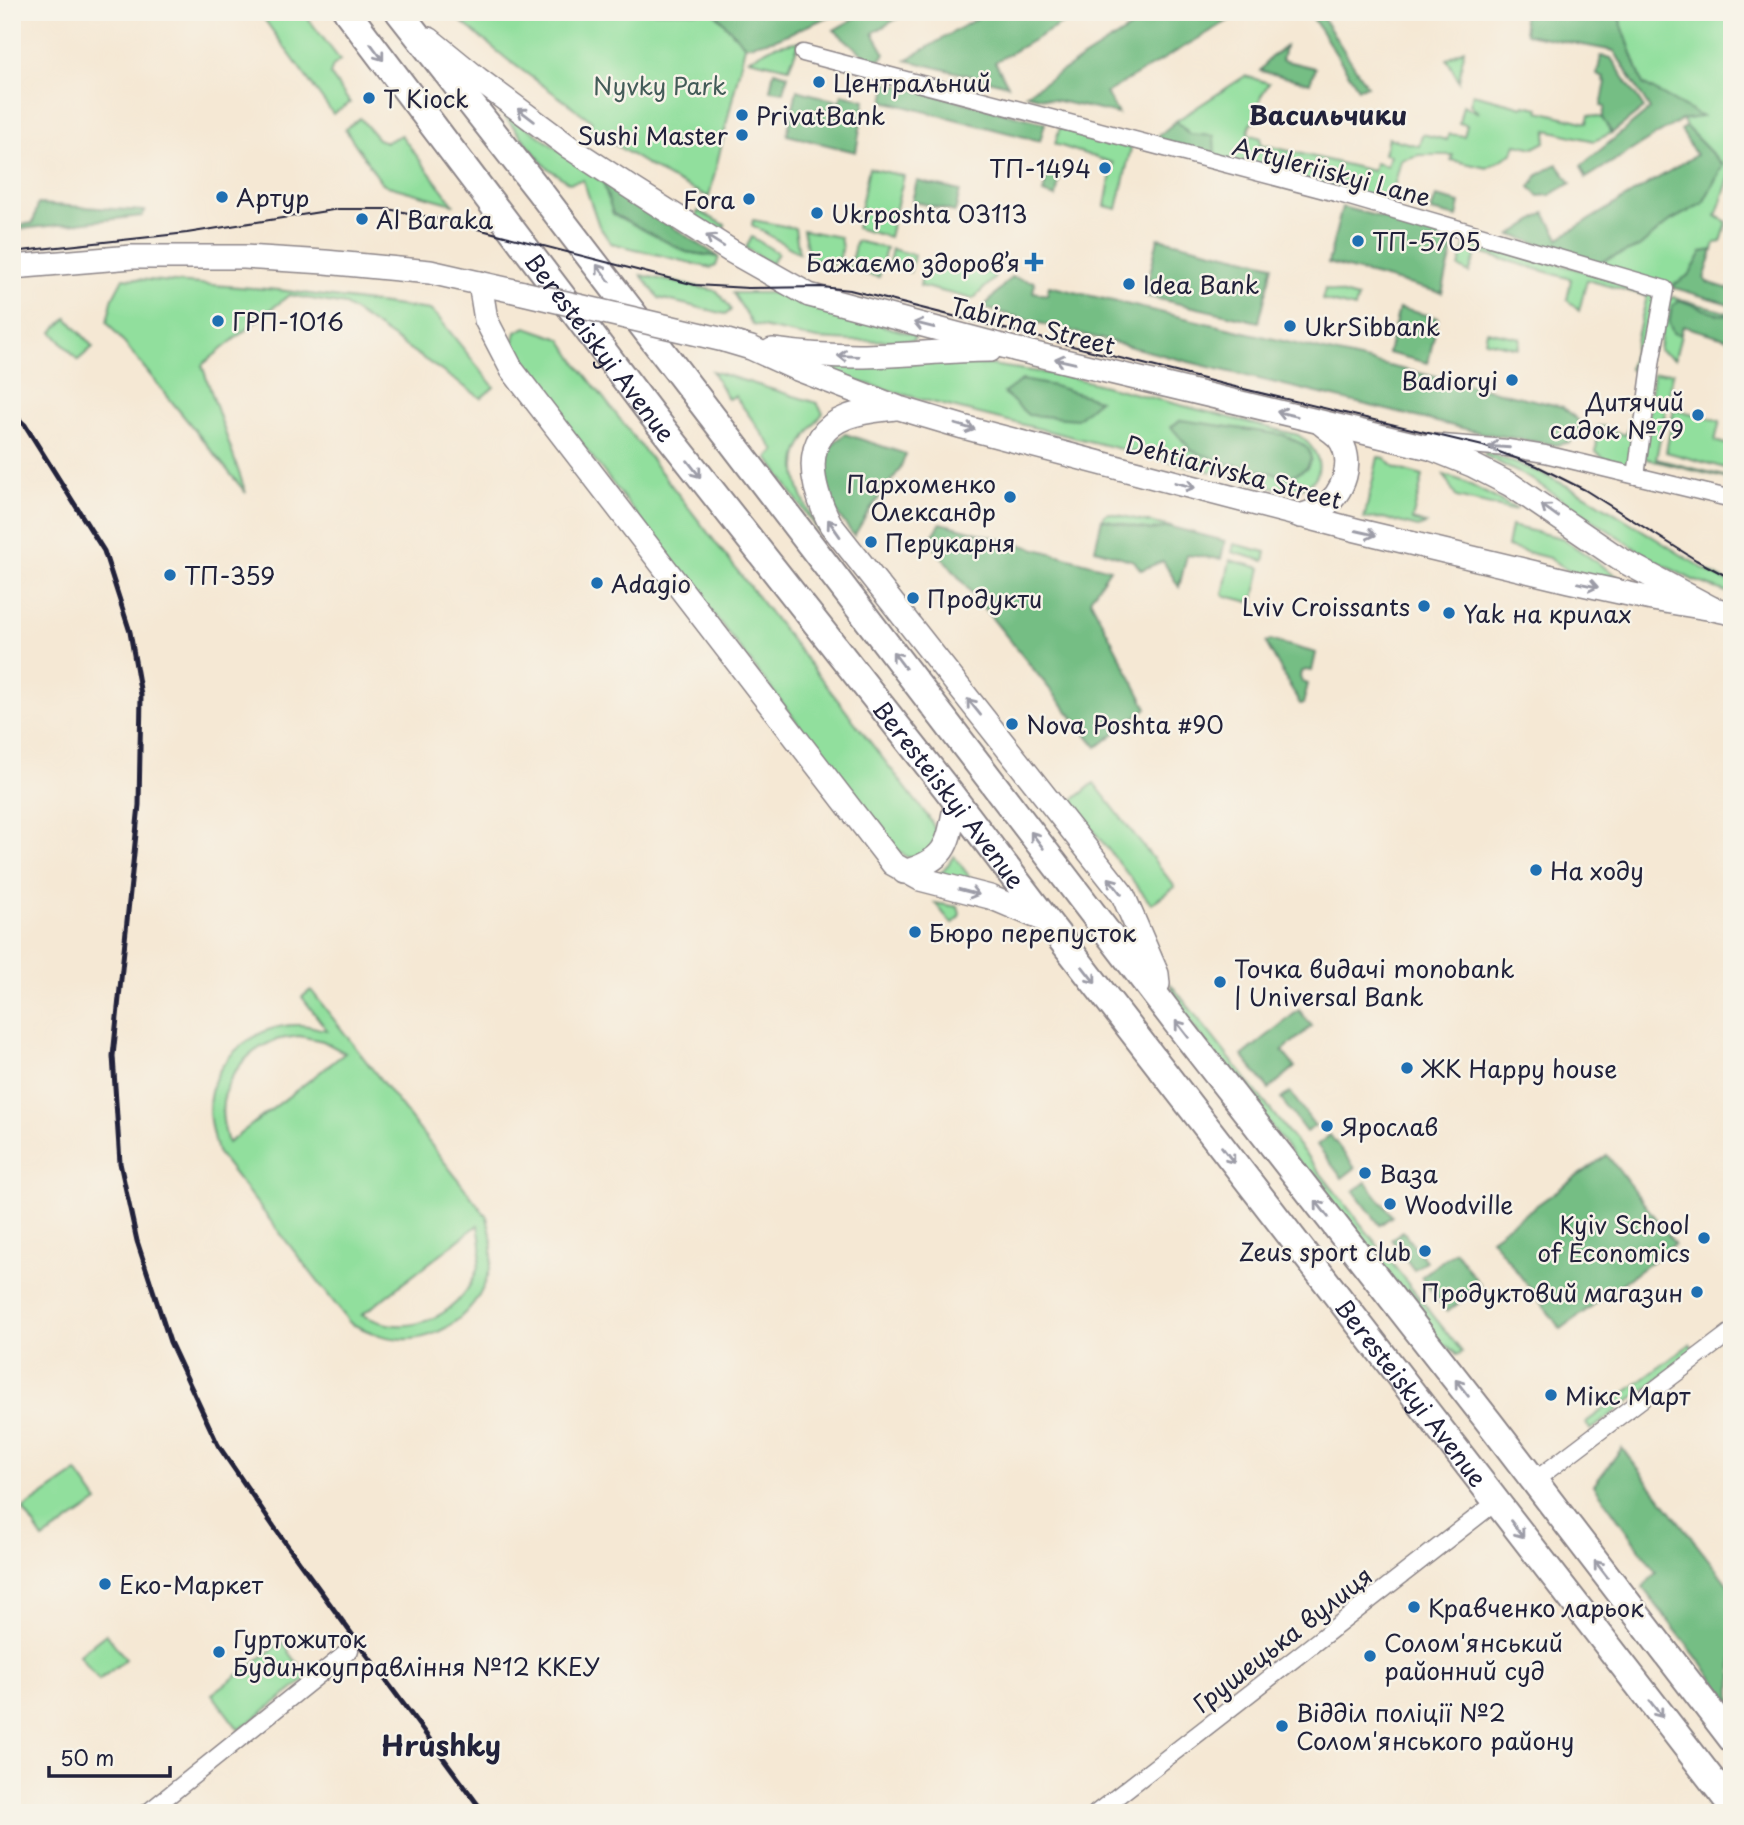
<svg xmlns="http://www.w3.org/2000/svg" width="1744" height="1825" font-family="'Playpen Sans',sans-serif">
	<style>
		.green { fill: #91df9d; stroke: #5a806c; stroke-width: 2; fill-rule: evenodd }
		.forest { fill: #74be84; stroke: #4b7060; stroke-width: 2 }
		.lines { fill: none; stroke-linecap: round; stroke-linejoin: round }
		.minor-casing { stroke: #8c8588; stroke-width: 19 }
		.secondary-casing { stroke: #8c8588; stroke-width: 26 }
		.primary-casing { stroke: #8c8588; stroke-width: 30 }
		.minor { stroke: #fff; stroke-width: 16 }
		.secondary { stroke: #fff; stroke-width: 23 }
		.primary { stroke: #fff; stroke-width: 26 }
		.tram { stroke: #22223b; stroke-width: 2 }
		.rail { stroke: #22223b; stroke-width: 5 }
		.secondary-bridge-casing { stroke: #8c8588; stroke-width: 26; stroke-linecap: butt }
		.secondary-bridge { stroke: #fff; stroke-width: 23 }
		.oneway { stroke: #9c9ca7 }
		.poi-dot { fill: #1f6fb2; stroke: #f7f3e8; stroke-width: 2.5 }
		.labels { text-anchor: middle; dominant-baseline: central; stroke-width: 5; stroke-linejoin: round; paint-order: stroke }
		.poi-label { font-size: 24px; fill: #22223b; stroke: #f7f3e8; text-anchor: start }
		.park-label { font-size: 24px; fill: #435b58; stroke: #f7f3e8 }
		.street-label { font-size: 24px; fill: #22223b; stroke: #f7f3e8 }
		.neighbourhood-label { font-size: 26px; font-weight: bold; fill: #22223b; stroke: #f7f3e8 }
		.quarter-label { font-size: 28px; font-weight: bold; fill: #22223b; stroke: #f7f3e8 }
	</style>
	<rect width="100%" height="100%" fill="#f7f3e8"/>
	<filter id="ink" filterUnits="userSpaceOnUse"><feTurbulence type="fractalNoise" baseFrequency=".0143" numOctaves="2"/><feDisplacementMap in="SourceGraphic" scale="14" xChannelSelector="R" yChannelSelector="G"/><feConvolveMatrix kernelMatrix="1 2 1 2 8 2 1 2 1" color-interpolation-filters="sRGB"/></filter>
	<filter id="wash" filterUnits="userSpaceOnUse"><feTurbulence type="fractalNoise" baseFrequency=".00686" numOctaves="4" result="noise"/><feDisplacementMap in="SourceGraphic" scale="28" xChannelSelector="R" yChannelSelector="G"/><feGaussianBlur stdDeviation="1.57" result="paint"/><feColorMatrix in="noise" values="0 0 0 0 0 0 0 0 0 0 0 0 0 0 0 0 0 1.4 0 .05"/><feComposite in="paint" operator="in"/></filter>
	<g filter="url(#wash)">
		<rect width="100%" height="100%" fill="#f5e8d4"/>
		<g class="green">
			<path d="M 259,12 L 303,12 L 340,60 L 333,66 L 330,74 L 350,103 L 333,114 Z"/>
			<path d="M 452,12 L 714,12 L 745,46 L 709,197 L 669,178 L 588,128 L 592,121 L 508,60 L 458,19 Z"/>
			<path d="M 1617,12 L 1732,12 L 1732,170 L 1716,216 L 1727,222 L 1721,242 L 1715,243 L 1704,279 L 1706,282 L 1671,287 L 1597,263 L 1639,247 L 1670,221 L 1703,203 L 1723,165 L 1686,127 L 1683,120 L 1643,84 Z"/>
			<path d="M 800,41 L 789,68 L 749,59 L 774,46 Z"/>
			<path d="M 1464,49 L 1459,81 L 1447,59 Z"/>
			<path d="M 1245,76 L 1269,83 L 1261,96 L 1255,122 L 1251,122 L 1248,134 L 1261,138 L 1260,144 L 1373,171 L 1375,163 L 1387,166 L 1390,155 L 1384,154 L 1388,138 L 1419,146 L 1422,134 L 1447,140 L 1449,134 L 1464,136 L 1467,125 L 1459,123 L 1463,105 L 1479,113 L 1470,104 L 1473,94 L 1523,107 L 1524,105 L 1539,108 L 1539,111 L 1587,123 L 1589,115 L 1602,118 L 1612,133 L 1594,141 L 1547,130 L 1545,142 L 1534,148 L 1516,144 L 1513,153 L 1487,168 L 1451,160 L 1453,155 L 1419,155 L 1401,160 L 1390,202 L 1215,156 L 1176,121 Z"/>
			<path d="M 495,104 L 603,182 L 686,252 L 719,257 L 716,266 L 711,268 L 611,243 L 599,226 L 583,180 L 569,183 L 545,166 Z"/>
			<path d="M 360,118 L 378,139 L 386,142 L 401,135 L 453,204 L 388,186 L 381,182 L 345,129 Z"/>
			<path d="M 1060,127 L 1131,148 L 1117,209 L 1105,206 L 1113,163 L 1055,144 Z"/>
			<path d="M 869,168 L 904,176 L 889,237 L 856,228 Z"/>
			<path d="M 698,211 L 725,225 L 721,233 L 696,217 Z"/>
			<path d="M 753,220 L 795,228 L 799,253 L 752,225 Z"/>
			<path d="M 803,230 L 840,237 L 842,248 L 838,265 L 809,258 Z"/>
			<path d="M 752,237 L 778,253 L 771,264 L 746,248 Z"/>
			<path d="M 1470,240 L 1657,291 L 1633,461 C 1618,469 1608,463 1596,452 L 1598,426 L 1606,427 L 1606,430 L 1626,435 L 1642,373 L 1629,369 L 1647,296 L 1587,280 L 1579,311 L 1567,300 L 1571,279 L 1477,252 L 1469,273 L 1459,267 L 1466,243 Z"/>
			<path d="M 856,241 L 886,248 L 879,277 L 849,270 Z"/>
			<path d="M 892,249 L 914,255 L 910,272 L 888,267 Z"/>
			<path d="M 952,264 L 995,274 L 994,279 L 973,299 L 920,286 L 922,276 Z"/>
			<path d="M 641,275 L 717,291 L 729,306 L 731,310 L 728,313 L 725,314 L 659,298 Z"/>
			<path d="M 123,278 L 279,290 L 430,310 L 438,317 L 494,387 L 481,398 L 345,305 L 289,295 L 202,365 L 246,493 L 107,322 L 113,297 Z"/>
			<path d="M 1325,289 L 1358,298 L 1355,308 L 1322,300 Z"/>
			<path d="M 733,293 L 777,293 L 807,304 L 915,335 L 914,340 L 852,341 L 817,339 L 753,325 Z"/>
			<path d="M 1673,297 L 1732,314 L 1732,340 L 1683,326 L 1675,359 L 1659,351 L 1666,302 Z"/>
			<path d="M 67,318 L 93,347 L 78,360 L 52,332 Z"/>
			<path d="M 526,327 L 561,339 L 578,365 L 929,818 C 943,840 936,845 917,859 L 907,857 L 895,849 L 514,356 L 513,343 L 516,332 Z"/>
			<path d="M 1487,331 L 1520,338 L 1518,348 L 1485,341 Z"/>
			<path d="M 945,362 L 991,365 L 1066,376 L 1298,435 C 1329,455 1325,491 1285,490 L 916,398 L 795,363 Z"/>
			<path d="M 712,371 L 817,403 L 823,413 C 815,424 805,436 799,450 C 788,479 809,512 822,537 L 768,458 L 775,451 L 735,396 L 728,399 Z"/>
			<path d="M 1673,372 L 1656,459 L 1732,478 L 1732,480 L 1647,459 L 1645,456 L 1653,374 Z"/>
			<path d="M 1674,409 L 1720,421 L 1715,441 L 1732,446 L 1732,470 L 1666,452 Z"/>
			<path d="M 1486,452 L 1538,472 L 1586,495 L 1704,569 L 1732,584 L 1732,594 L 1693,580 L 1653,560 L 1531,479 L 1484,455 Z"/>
			<path d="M 1378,457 L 1385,458 L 1395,468 L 1423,476 L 1412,520 L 1426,524 L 1418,527 L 1383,518 L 1364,519 Z"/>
			<path d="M 1444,475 L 1463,481 L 1516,509 L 1512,510 L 1456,497 Z"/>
			<path d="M 1109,513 L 1171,527 L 1150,530 L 1102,519 L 1104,515 Z"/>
			<path d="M 1511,526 L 1562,538 L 1621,579 L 1621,583 L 1570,572 L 1549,558 L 1507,547 Z"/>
			<path d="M 1234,544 L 1266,552 L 1264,561 L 1232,552 Z"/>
			<path d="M 1230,560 L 1261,568 L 1253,603 L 1223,595 Z"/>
			<path d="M 1094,783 L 1175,887 L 1151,904 L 1071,802 Z"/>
			<path d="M 954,856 L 975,884 L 936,876 L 944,870 Z"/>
			<path d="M 935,903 L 958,907 L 960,914 L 958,919 L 952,924 Z"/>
			<path d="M 1170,983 L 1462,1352 L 1457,1355 L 1449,1347 L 1440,1344 L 1179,1008 Z"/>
			<path d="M 311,990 L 487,1217 C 489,1226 492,1235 492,1244 C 496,1293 451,1342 402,1339 C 382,1338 367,1331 350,1323 L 217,1152 C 212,1132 206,1113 211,1092 C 220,1054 260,1023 300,1025 C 309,1025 318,1029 327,1030 L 302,997 ZM 299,1036 L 323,1041 L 345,1053 L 228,1143 C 226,1136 224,1128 223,1121 C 218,1087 241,1055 271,1042 C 279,1038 290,1038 299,1036 ZM 478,1225 C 479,1234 482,1244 481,1252 C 476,1298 433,1332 388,1324 C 379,1323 370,1318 362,1315 Z"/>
			<path d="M 1690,1344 L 1696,1351 L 1591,1430 L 1585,1423 Z"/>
			<path d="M 77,1472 L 98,1502 L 43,1539 L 23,1509 Z"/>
			<path d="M 106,1634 L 126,1659 L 99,1680 L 79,1655 Z"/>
			<path d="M 282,1642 L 308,1678 L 239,1730 L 212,1694 Z"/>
		</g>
		<g class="forest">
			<path d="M 714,12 L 840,12 L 776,39 L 745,46 Z"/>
			<path d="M 866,12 L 908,12 L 873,33 L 885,54 L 876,65 L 834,30 Z"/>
			<path d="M 988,12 L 1082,12 L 995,62 L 1008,85 L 906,60 Z"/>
			<path d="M 1156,12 L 1243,12 L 1106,93 L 1118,114 L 1026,94 Z"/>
			<path d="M 1309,12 L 1319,12 L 1367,86 L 1358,88 Z"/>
			<path d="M 1522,12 L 1550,15 L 1552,12 L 1617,12 L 1643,84 L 1702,117 L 1681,120 L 1586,178 L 1581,166 L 1650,109 L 1614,51 L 1526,34 Z"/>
			<path d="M 1285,47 L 1282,60 L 1315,68 L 1310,83 L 1260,71 L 1270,58 Z"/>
			<path d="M 1601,56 L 1611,58 L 1644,108 L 1612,133 L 1602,118 L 1605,107 L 1601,106 L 1606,82 L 1603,81 L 1604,78 L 1597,75 Z"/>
			<path d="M 774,71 L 788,75 L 784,92 L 770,90 Z"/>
			<path d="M 888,83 L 1045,123 L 1040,141 L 884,101 Z"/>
			<path d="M 797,90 L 840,102 L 842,94 L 865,100 L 856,152 L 787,135 Z"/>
			<path d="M 1176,121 L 1189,134 L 1214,136 L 1215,156 L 1156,138 Z"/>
			<path d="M 1686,127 L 1723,165 L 1703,203 L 1670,221 L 1639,247 L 1597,263 L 1511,235 L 1545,213 L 1559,238 L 1696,155 L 1681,130 Z"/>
			<path d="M 1557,164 L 1571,183 L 1550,195 L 1538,196 L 1530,187 L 1538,175 Z"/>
			<path d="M 1049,168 L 1061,170 L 1056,197 L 1043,193 Z"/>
			<path d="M 917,181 L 960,191 L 955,212 L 912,201 Z"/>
			<path d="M 603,182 L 719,257 L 686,252 L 613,214 Z"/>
			<path d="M 1436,197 L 1460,203 L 1457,217 L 1431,211 Z"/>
			<path d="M 38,204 L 144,211 L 145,211 L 142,216 L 12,230 L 12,226 L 33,223 Z"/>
			<path d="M 1342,207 L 1456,237 L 1442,293 L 1328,263 Z"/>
			<path d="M 1158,238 L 1273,265 L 1259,322 L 1145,296 Z"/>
			<path d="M 1713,250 L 1704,279 L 1707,282 L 1732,290 L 1732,305 L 1671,287 L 1690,274 L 1702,252 Z"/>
			<path d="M 1011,277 L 1035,282 L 1033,292 L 1047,295 L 1049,286 L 1563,407 L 1580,422 L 1579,431 L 1570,442 L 1556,445 L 1482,433 L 1189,362 L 983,308 Z"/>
			<path d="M 1680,300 L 1714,313 L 1732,316 L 1732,340 L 1683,326 L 1680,335 L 1673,333 L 1669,323 L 1672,306 Z"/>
			<path d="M 1399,308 L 1438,318 L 1428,363 L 1388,353 Z"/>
			<path d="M 1022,380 L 1054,386 L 1099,400 L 1077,419 L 1028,415 L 1004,393 Z"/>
			<path d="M 1181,420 L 1284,435 L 1302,444 L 1309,450 L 1311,459 L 1307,468 L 1290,477 L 1227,463 L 1192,451 L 1171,427 Z"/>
			<path d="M 845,434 L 906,454 L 900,469 L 867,514 L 854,536 L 826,498 L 824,456 L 836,441 Z"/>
			<path d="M 1102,519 L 1150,530 L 1171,527 L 1225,541 L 1221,559 L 1187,555 L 1179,587 L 1163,561 L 1141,570 L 1134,561 L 1095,549 Z"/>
			<path d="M 941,523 L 1110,569 L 1090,599 L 1147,708 L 1097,747 L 929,541 Z"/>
			<path d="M 1270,640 L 1316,653 L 1312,671 L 1306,670 L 1301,672 L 1300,677 L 1302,682 L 1308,684 L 1303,704 L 1300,704 L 1266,643 Z"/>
			<path d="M 1299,1010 L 1312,1026 L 1282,1051 L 1295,1067 L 1269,1089 L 1242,1056 Z"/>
			<path d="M 1290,1092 L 1315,1126 L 1306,1132 L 1281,1099 Z"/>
			<path d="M 1330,1135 L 1355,1168 L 1342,1178 L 1317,1145 Z"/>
			<path d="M 1607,1155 L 1675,1244 L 1561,1329 L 1491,1238 Z"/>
			<path d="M 1366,1182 L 1392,1216 L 1380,1225 L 1354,1191 Z"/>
			<path d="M 1403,1231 L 1426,1261 L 1414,1270 L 1391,1239 Z"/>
			<path d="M 1455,1251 L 1481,1286 L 1447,1312 L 1421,1277 Z"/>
			<path d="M 1622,1448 L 1732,1590 L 1732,1703 L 1643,1588 L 1656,1572 L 1594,1485 Z"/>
		</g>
	</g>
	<g filter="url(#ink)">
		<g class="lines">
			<g class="minor-casing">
				<g id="minor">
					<path d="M 803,53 L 1336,193 L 1665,289 L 1652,358 L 1636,476"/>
					<path d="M 1429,442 L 1508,448 L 1545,454 L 1732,499"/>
					<path d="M 1534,1481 L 1732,1331"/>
					<path d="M 147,1813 L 350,1650"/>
					<path d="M 1096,1813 L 1496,1502"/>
				</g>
			</g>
			<g class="secondary-casing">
				<g id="secondary">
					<path d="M 429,39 L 478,79 L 569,147 L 633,189 L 731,251 L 809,295 L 1014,349 L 1430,448 L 1472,465 L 1511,485 L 1618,558 L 1713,609"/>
					<path d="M 12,267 L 132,257 L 244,257 L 325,262 L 430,272 L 523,293"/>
					<path d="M 480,283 L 486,320 L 512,370 L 893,864 L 920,879 L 990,897 L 1047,921"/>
					<path d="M 724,340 L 751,348 L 795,368 L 899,408 L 963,427 L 1356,530 L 1569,581 L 1652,599 L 1713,609 L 1732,613"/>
					<path d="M 772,350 C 801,354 830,356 859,356 C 903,356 946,350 990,350"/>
					<path d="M 895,408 C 879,410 862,411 847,417 C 797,436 812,489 831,525 L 1123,895 L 1157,974 L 1158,984 L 1153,992"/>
					<path d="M 1300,516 C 1307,514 1314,511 1321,508 C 1344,495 1356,460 1338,437 C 1333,432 1326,428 1321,423"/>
					<path d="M 904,872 C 949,859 948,843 956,802"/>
				</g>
			</g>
			<g class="primary-casing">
				<g id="primary">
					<path id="s1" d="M 347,12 L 652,415 L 946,788 L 1047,921 L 1732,1806"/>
					<path d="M 399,12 L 537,188 L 1179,1026 L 1489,1422 L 1732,1739"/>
				</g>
			</g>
			<use href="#minor" class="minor"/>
			<use href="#secondary" class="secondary"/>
			<use href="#primary" class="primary"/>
			<path class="tram" d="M 12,252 L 187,233 L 339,209 L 388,209 L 439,219 L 695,285 L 748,288 L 821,287 L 850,290 L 1227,385 L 1483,446 L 1537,466 L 1585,490 L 1696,560 L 1732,579"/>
			<path class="rail" d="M 12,413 L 25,425 L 104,551 L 130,632 L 141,695 L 139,805 L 113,1056 L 120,1163 L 137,1241 L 170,1342 L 218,1445 L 274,1527 L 359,1644 L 484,1813"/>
			<g class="secondary-bridge-casing">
				<path id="secondary-bridge" d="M 523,293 L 724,340"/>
			</g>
			<use href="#secondary-bridge" class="secondary-bridge"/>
		</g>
		<defs><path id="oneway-shaft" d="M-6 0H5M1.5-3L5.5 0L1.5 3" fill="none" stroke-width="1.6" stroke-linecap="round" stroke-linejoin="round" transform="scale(1.75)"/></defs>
		<g class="oneway">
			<use href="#oneway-shaft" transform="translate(377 52) rotate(53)"/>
			<use href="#oneway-shaft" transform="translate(526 115) rotate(-143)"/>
			<use href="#oneway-shaft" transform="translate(715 241) rotate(-148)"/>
			<use href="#oneway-shaft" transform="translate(603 273) rotate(-127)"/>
			<use href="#oneway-shaft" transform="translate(924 325) rotate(-166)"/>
			<use href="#oneway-shaft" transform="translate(848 356) rotate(-178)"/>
			<use href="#oneway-shaft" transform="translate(1065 361) rotate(-167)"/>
			<use href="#oneway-shaft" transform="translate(1287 414) rotate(-167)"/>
			<use href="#oneway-shaft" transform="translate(965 427) rotate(16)"/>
			<use href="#oneway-shaft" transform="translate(1499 447) rotate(-176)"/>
			<use href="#oneway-shaft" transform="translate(694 469) rotate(52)"/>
			<use href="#oneway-shaft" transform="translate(1185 485) rotate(15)"/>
			<use href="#oneway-shaft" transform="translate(1550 511) rotate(-144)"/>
			<use href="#oneway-shaft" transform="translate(834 528) rotate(-125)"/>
			<use href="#oneway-shaft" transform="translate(1366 533) rotate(13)"/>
			<use href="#oneway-shaft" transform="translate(1588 585) rotate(12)"/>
			<use href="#oneway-shaft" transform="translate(899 660) rotate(-127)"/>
			<use href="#oneway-shaft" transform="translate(974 707) rotate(-129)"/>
			<use href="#oneway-shaft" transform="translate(1037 840) rotate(-127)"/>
			<use href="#oneway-shaft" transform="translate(1115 886) rotate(-128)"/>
			<use href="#oneway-shaft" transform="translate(969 892) rotate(15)"/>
			<use href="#oneway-shaft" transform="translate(1089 975) rotate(52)"/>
			<use href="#oneway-shaft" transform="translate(1182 1029) rotate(-128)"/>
			<use href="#oneway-shaft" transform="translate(1228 1155) rotate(52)"/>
			<use href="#oneway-shaft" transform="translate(1322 1209) rotate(-128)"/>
			<use href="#oneway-shaft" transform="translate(1462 1388) rotate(-128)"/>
			<use href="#oneway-shaft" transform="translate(1517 1529) rotate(52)"/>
			<use href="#oneway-shaft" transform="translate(1601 1569) rotate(-128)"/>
			<use href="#oneway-shaft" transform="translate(1656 1709) rotate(52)"/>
		</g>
	</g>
	<g class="poi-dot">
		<circle cx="819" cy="82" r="7"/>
		<circle cx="369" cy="98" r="7"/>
		<circle cx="742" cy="115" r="7"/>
		<circle cx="742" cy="135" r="7"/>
		<circle cx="1105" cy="168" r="7"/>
		<circle cx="222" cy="197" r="7"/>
		<circle cx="749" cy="199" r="7"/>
		<circle cx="817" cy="213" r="7"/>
		<circle cx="362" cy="219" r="7"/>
		<circle cx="1358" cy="241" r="7"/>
		<path d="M1030.5 251.5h7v7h7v7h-7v7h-7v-7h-7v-7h7z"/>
		<circle cx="1129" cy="284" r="7"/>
		<circle cx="218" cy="321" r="7"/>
		<circle cx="1290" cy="326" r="7"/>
		<circle cx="1512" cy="380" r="7"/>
		<circle cx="1698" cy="415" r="7"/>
		<circle cx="1010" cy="497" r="7"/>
		<circle cx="871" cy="542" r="7"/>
		<circle cx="170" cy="575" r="7"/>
		<circle cx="597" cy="583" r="7"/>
		<circle cx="913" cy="598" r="7"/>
		<circle cx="1424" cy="606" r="7"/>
		<circle cx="1449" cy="613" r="7"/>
		<circle cx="1012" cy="724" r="7"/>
		<circle cx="1536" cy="870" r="7"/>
		<circle cx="915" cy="932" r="7"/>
		<circle cx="1220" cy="982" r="7"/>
		<circle cx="1407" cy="1068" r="7"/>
		<circle cx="1327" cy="1126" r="7"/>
		<circle cx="1365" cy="1173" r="7"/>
		<circle cx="1390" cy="1204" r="7"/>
		<circle cx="1704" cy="1238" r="7"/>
		<circle cx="1425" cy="1251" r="7"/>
		<circle cx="1697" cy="1292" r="7"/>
		<circle cx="1551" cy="1395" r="7"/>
		<circle cx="105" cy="1584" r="7"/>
		<circle cx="1414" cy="1607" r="7"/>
		<circle cx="219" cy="1652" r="7"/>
		<circle cx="1370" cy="1656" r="7"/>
		<circle cx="1282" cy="1726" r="7"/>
	</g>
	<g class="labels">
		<g class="poi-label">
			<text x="833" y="82">Центральний</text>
			<text x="383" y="98">T Kiock</text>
			<text x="756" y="115">PrivatBank</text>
			<text x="728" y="135" text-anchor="end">Sushi Master</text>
			<text x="1091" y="168" text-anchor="end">ТП-1494</text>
			<text x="236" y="197">Артур</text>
			<text x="735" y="199" text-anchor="end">Fora</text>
			<text x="831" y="213">Ukrposhta 03113</text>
			<text x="376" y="219">Al Baraka</text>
			<text x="1372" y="241">ТП-5705</text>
			<text x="1020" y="262" text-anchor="end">Бажаємо здоровʼя</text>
			<text x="1143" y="284">Idea Bank</text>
			<text x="232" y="321">ГРП-1016</text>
			<text x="1304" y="326">UkrSibbank</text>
			<text x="1498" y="380" text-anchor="end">Badioryi</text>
			<text x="1684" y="401" text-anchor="end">Дитячий<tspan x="1684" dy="28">садок №79</tspan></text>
			<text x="996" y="483" text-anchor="end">Пархоменко<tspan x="996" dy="28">Олександр</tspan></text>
			<text x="885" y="542">Перукарня</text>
			<text x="184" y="575">ТП-359</text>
			<text x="611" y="583">Adagio</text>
			<text x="927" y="598">Продукти</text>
			<text x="1410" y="606" text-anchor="end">Lviv Croissants</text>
			<text x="1463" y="613">Yak на крилах</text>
			<text x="1026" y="724">Nova Poshta #90</text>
			<text x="1550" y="870">На ходу</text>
			<text x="929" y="932">Бюро перепусток</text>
			<text x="1234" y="968">Точка видачі monobank<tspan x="1234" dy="28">| Universal Bank</tspan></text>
			<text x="1421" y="1068">ЖК Happy house</text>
			<text x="1341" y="1126">Ярослав</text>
			<text x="1379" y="1173">Ваза</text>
			<text x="1404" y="1204">Woodville</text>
			<text x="1690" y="1224" text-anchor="end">Kyiv School<tspan x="1690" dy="28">of Economics</tspan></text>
			<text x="1411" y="1251" text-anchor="end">Zeus sport club</text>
			<text x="1683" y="1292" text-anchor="end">Продуктовий магазин</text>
			<text x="1565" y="1395">Мікс Март</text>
			<text x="119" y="1584">Еко-Маркет</text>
			<text x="1428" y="1607">Кравченко ларьок</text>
			<text x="233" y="1638">Гуртожиток<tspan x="233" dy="28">Будинкоуправління №12 ККЕУ</tspan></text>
			<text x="1384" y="1642">Солом'янський<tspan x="1384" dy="28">районний суд</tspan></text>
			<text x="1296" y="1712">Відділ поліції №2<tspan x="1296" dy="28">Солом'янського району</tspan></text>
		</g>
		<g class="park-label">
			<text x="660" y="85">Nyvky Park</text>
		</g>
		<g class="street-label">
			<text transform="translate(1332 171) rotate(15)">Artyleriiskyi Lane</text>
			<text transform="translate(1033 325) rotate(14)">Tabirna Street</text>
			<text stroke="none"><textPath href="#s1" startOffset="420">Beresteiskyi Avenue</textPath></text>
			<text transform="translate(1234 471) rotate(15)">Dehtiarivska Street</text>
			<text stroke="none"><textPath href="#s1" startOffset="987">Beresteiskyi Avenue</textPath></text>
			<text stroke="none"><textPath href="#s1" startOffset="1743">Beresteiskyi Avenue</textPath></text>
			<text transform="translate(1282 1639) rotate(-38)">Грушецька вулиця</text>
		</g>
		<g class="neighbourhood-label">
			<text x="1328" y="114">Васильчики</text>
		</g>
		<g class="quarter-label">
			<text x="441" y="1744">Hrushky</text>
		</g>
	</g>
	<rect width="1744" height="1825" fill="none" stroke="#f7f3e8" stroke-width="42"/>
	<path d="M49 1766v10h121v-10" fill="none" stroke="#22223b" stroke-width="3.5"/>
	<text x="60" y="1766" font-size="21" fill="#22223b" stroke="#f7f3e8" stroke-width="5" paint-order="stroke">50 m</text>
</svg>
